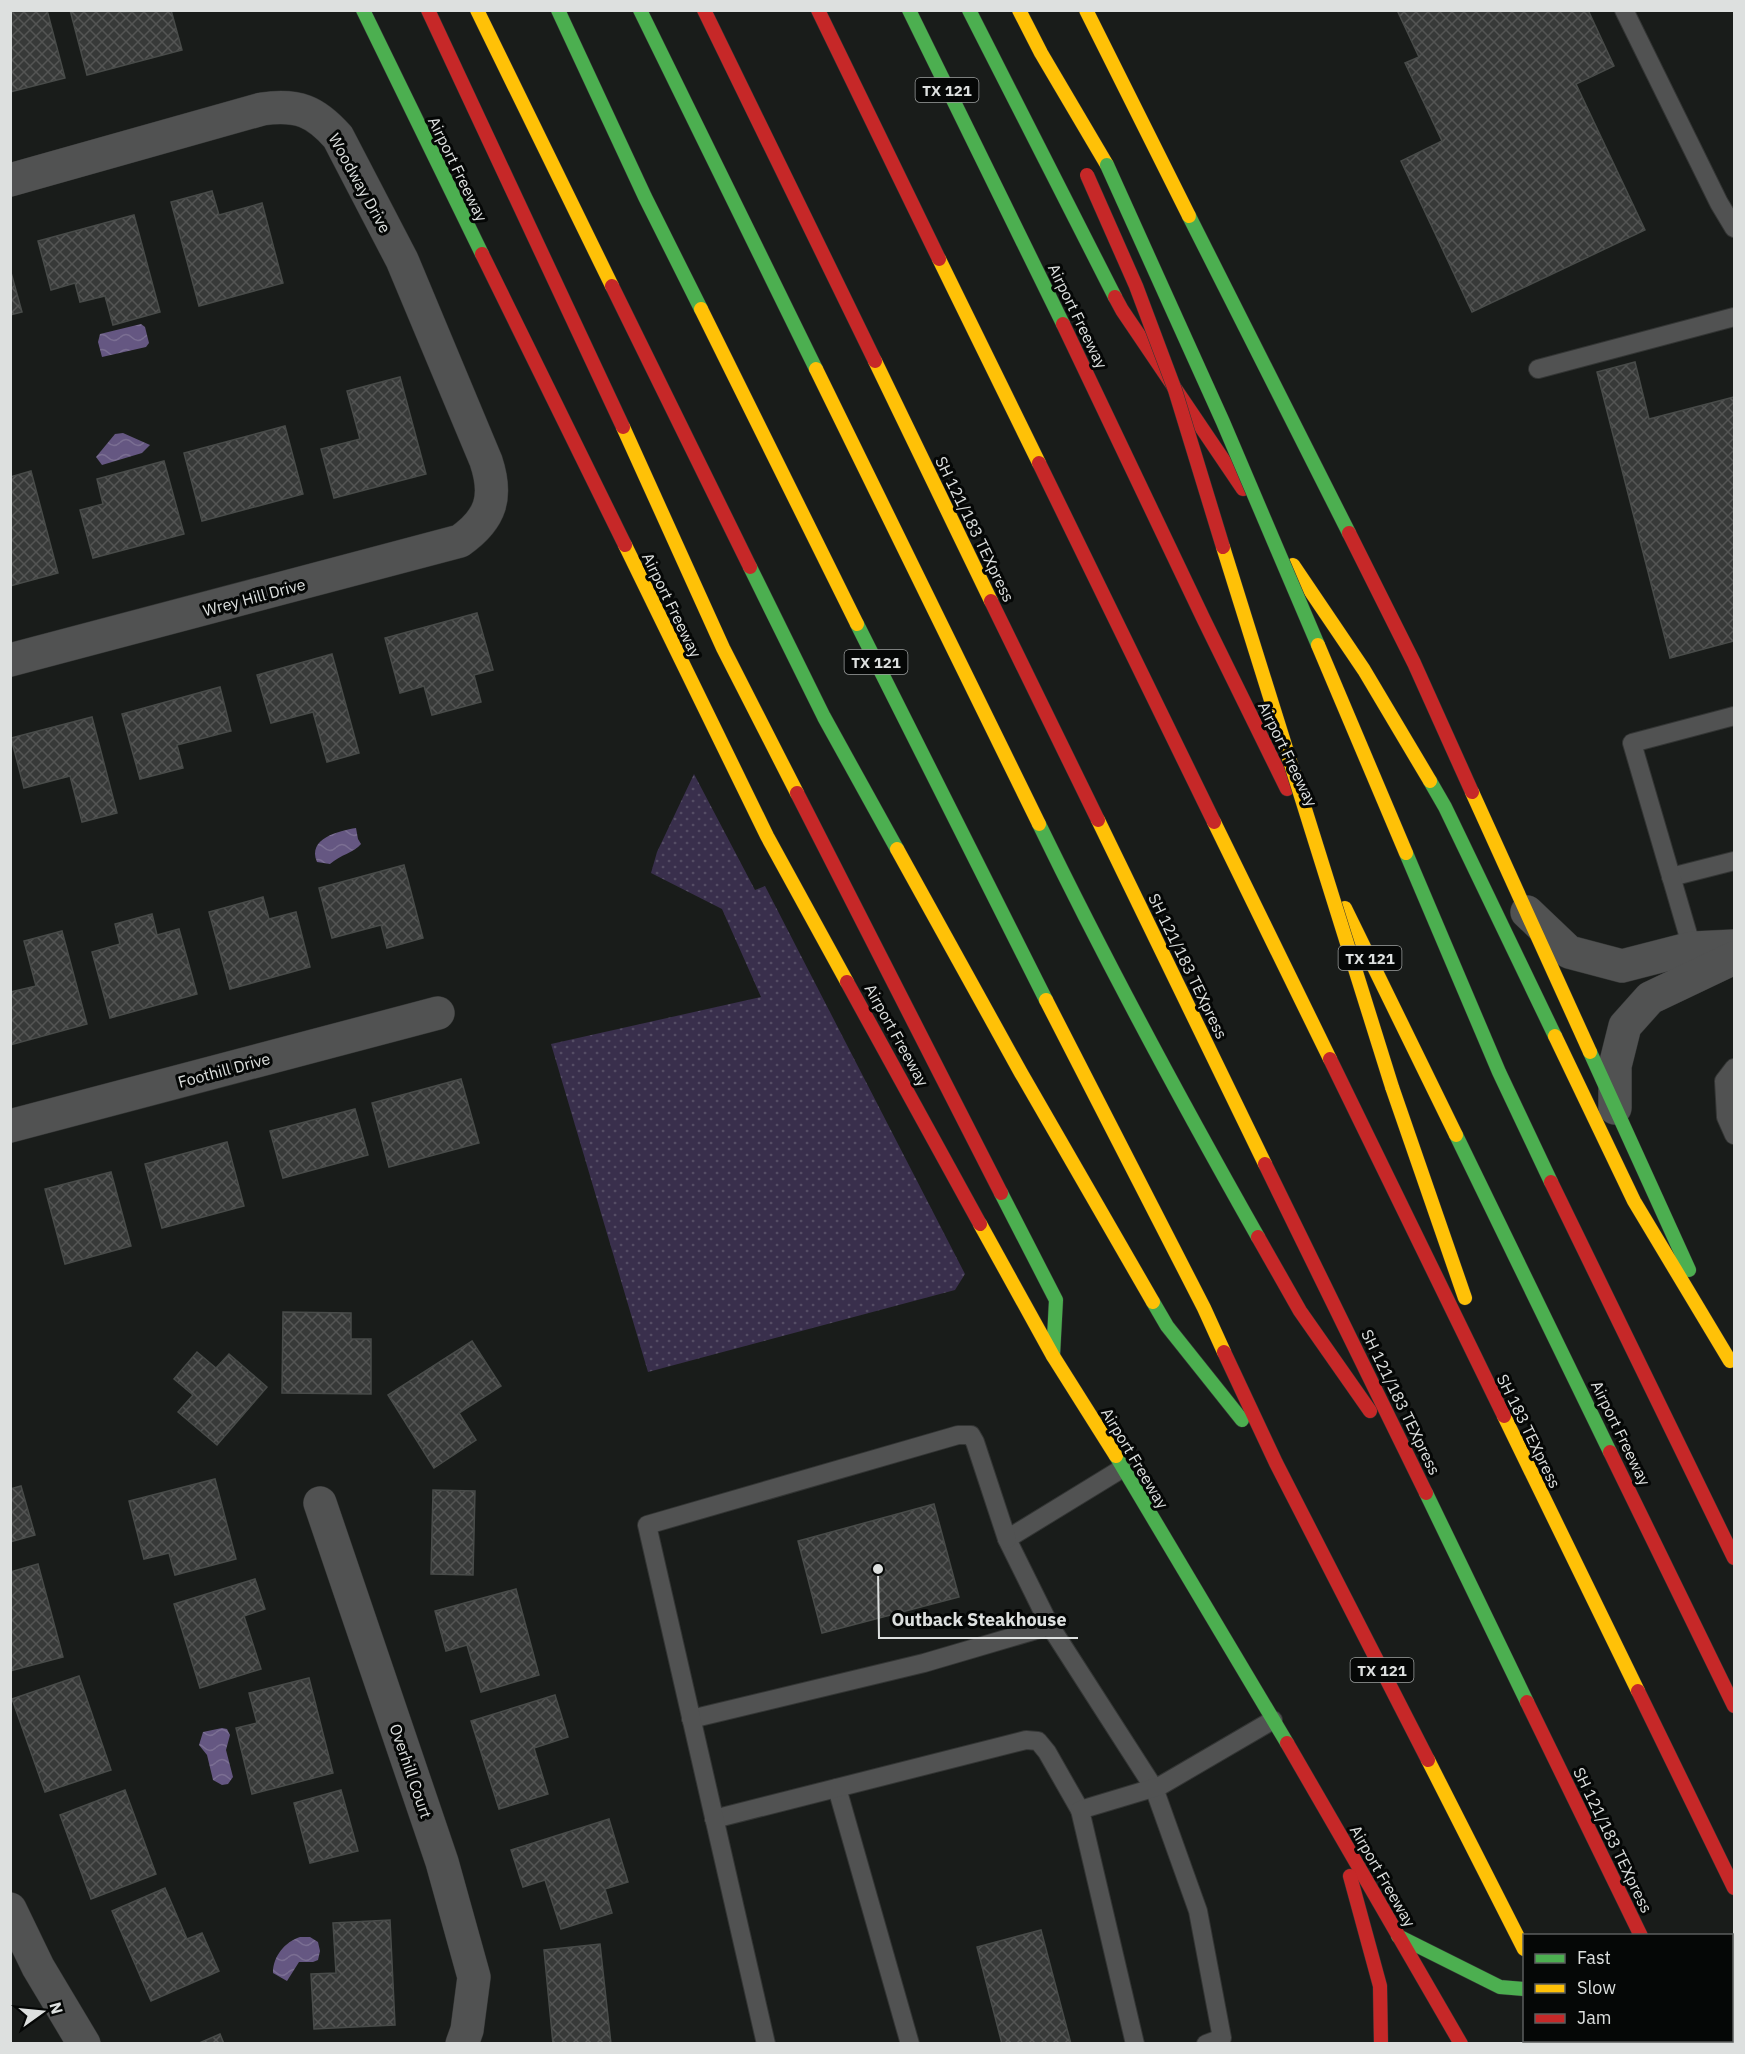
<svg xmlns="http://www.w3.org/2000/svg" width="1745" height="2054" font-family="'IBM Plex Sans',sans-serif">
	<style>
		.grass { fill: url(#grass-dots) }
		.water { fill: url(#water-waves) }
		.building { fill: url(#building-cross-hatch); stroke: #484b49; stroke-width: 1.5 }
		.lines { fill: none; stroke-linecap: round; stroke-linejoin: round }
		.lane-casing { stroke: #333534; stroke-width: 20 }
		.street-casing { stroke: #333534; stroke-width: 34 }
		.fast-casing { stroke: #333534; stroke-width: 15 }
		.slow-casing { stroke: #333534; stroke-width: 15 }
		.jam-casing { stroke: #333534; stroke-width: 15 }
		.lane { stroke: #515252; stroke-width: 18 }
		.street { stroke: #515252; stroke-width: 33 }
		.fast { stroke: #4caf50; stroke-width: 14 }
		.slow { stroke: #ffc107; stroke-width: 14 }
		.jam { stroke: #c62828; stroke-width: 14 }
		.fast-bridge-casing { stroke: #333534; stroke-width: 15; stroke-linecap: butt }
		.slow-bridge-casing { stroke: #333534; stroke-width: 15; stroke-linecap: butt }
		.jam-bridge-casing { stroke: #333534; stroke-width: 15; stroke-linecap: butt }
		.fast-bridge { stroke: #4caf50; stroke-width: 14 }
		.slow-bridge { stroke: #ffc107; stroke-width: 14 }
		.jam-bridge { stroke: #c62828; stroke-width: 14 }
		.labels { text-anchor: middle; dominant-baseline: central; stroke-width: 6; stroke-linejoin: round; paint-order: stroke }
		.shield { fill: #050706; stroke: #9c9f9e; stroke-width: 1.5 }
		.shield-label { font-size: 15px; font-weight: bold; fill: #dde0df }
		.street-label { font-size: 16px; fill: #dde0df; stroke: #050706 }
		.leader { fill: none; stroke: #dde0df; stroke-width: 2 }
		.callout-dot { fill: #dde0df; stroke: #050706; stroke-width: 2 }
		.callout-label { font-size: 18px; text-anchor: middle; font-weight: bold; fill: #dde0df; stroke: #050706; stroke-width: 6; stroke-linejoin: round; paint-order: stroke }
	</style>
	<defs>
		<pattern id="grass-dots" width="8" height="8" patternUnits="userSpaceOnUse" patternTransform="scale(1.5)"><rect width="8" height="8" fill="#392f4c"/><path d="M2 2h.1M6 6h.1" fill="none" stroke="#554d65" stroke-width="1.8" stroke-linecap="round"/></pattern>
		<pattern id="water-waves" width="16" height="10" patternUnits="userSpaceOnUse" patternTransform="scale(1.5)"><rect width="16" height="10" fill="#655782"/><path d="M0 5q4-4 8 0t8 0" fill="none" stroke="#7b6f93"/></pattern>
		<pattern id="building-cross-hatch" width="8" height="8" patternUnits="userSpaceOnUse" patternTransform="scale(1.5)"><rect width="8" height="8" fill="#373938"/><path d="M0 0l8 8M0 8l8-8" fill="none" stroke="#545554"/></pattern>
	</defs>
	<rect width="100%" height="100%" fill="#191c1a"/>
	<path class="grass" d="M 694,774 L 755,890 L 765,886 L 965,1274 L 955,1290 L 648,1372 L 551,1044 L 761,997 L 722,909 L 651,873 L 657,852 Z"/>
	<g class="water">
		<path d="M 141,324 L 145,327 L 149,343 L 146,347 L 102,357 L 98,342 L 100,334 Z"/>
		<path d="M 123,433 L 150,445 L 142,453 L 102,465 L 96,457 L 115,434 Z"/>
		<path d="M 356,828 L 358,839 L 361,844 C 355,852 340,855 330,864 L 317,862 C 307,838 339,831 356,828 Z"/>
		<path d="M 222,1728 L 227,1729 L 230,1735 L 226,1750 L 233,1777 L 228,1784 L 222,1785 L 213,1780 L 207,1755 L 199,1745 L 203,1732 Z"/>
		<path d="M 300,1937 L 310,1937 L 318,1942 L 320,1951 L 318,1960 L 313,1962 L 299,1962 L 287,1981 L 273,1973 C 273,1956 285,1942 300,1937 Z"/>
	</g>
	<g class="building">
		<path d="M 10,10 L 47,10 L 65,78 L 10,92 Z"/>
		<path d="M 70,10 L 122,10 L 123,12 L 171,10 L 182,50 L 87,75 Z"/>
		<path d="M 1397,10 L 1588,10 L 1614,66 L 1576,84 L 1645,230 L 1472,312 L 1401,161 L 1442,141 L 1405,63 L 1419,57 Z"/>
		<path d="M 212,191 L 219,215 L 262,203 L 283,283 L 199,306 L 171,202 Z"/>
		<path d="M 134,215 L 160,312 L 113,325 L 105,296 L 80,302 L 75,283 L 51,290 L 38,241 Z"/>
		<path d="M 10,269 L 22,312 L 10,315 Z"/>
		<path d="M 1635,362 L 1649,419 L 1734,397 L 1734,641 L 1670,658 L 1597,372 Z"/>
		<path d="M 400,377 L 426,474 L 334,498 L 321,449 L 360,439 L 347,391 Z"/>
		<path d="M 285,426 L 303,494 L 202,521 L 184,453 Z"/>
		<path d="M 164,461 L 184,534 L 93,558 L 80,510 L 103,504 L 97,479 Z"/>
		<path d="M 31,471 L 58,573 L 10,586 L 10,477 Z"/>
		<path d="M 477,613 L 493,670 L 474,675 L 481,702 L 432,715 L 424,686 L 400,693 L 385,638 Z"/>
		<path d="M 332,654 L 359,753 L 327,762 L 313,712 L 271,723 L 257,675 Z"/>
		<path d="M 220,687 L 231,731 L 177,745 L 183,768 L 140,779 L 122,714 Z"/>
		<path d="M 92,717 L 117,813 L 82,822 L 70,776 L 24,788 L 11,738 Z"/>
		<path d="M 404,865 L 423,938 L 387,948 L 381,925 L 332,938 L 319,888 Z"/>
		<path d="M 263,897 L 269,919 L 296,912 L 310,967 L 230,989 L 209,912 Z"/>
		<path d="M 152,914 L 157,935 L 179,929 L 197,994 L 110,1018 L 92,952 L 120,944 L 115,924 Z"/>
		<path d="M 62,931 L 87,1024 L 10,1045 L 10,992 L 36,986 L 24,941 Z"/>
		<path d="M 461,1079 L 479,1143 L 389,1167 L 372,1103 Z"/>
		<path d="M 355,1109 L 368,1155 L 283,1178 L 270,1131 Z"/>
		<path d="M 227,1142 L 244,1206 L 162,1228 L 145,1164 Z"/>
		<path d="M 111,1172 L 131,1246 L 65,1264 L 45,1189 Z"/>
		<path d="M 283,1312 L 351,1313 L 351,1339 L 371,1339 L 371,1394 L 282,1393 Z"/>
		<path d="M 472,1341 L 501,1386 L 459,1413 L 476,1440 L 434,1468 L 388,1395 Z"/>
		<path d="M 197,1352 L 216,1368 L 229,1354 L 267,1387 L 217,1445 L 178,1412 L 193,1395 L 174,1379 Z"/>
		<path d="M 215,1479 L 236,1559 L 175,1575 L 169,1553 L 144,1559 L 129,1501 Z"/>
		<path d="M 21,1486 L 35,1535 L 10,1542 L 10,1489 Z"/>
		<path d="M 433,1490 L 475,1491 L 473,1575 L 431,1574 Z"/>
		<path d="M 934,1504 L 959,1597 L 822,1633 L 798,1541 Z"/>
		<path d="M 38,1564 L 63,1657 L 10,1671 L 10,1572 Z"/>
		<path d="M 255,1579 L 265,1609 L 244,1616 L 261,1669 L 200,1688 L 174,1604 Z"/>
		<path d="M 516,1589 L 539,1675 L 481,1692 L 467,1645 L 446,1651 L 435,1611 Z"/>
		<path d="M 79,1676 L 111,1770 L 45,1792 L 12,1699 Z"/>
		<path d="M 309,1678 L 333,1773 L 252,1794 L 236,1728 L 257,1723 L 249,1693 Z"/>
		<path d="M 555,1695 L 568,1737 L 534,1748 L 548,1794 L 499,1809 L 471,1721 Z"/>
		<path d="M 125,1790 L 156,1874 L 91,1899 L 60,1815 Z"/>
		<path d="M 341,1790 L 358,1851 L 310,1863 L 294,1803 Z"/>
		<path d="M 609,1819 L 628,1882 L 605,1889 L 612,1913 L 561,1929 L 545,1880 L 523,1887 L 511,1850 Z"/>
		<path d="M 165,1888 L 187,1939 L 202,1933 L 219,1971 L 151,2001 L 112,1911 Z"/>
		<path d="M 390,1920 L 395,2025 L 314,2029 L 311,1974 L 336,1973 L 333,1923 Z"/>
		<path d="M 1041,1930 L 1071,2044 L 1002,2044 L 977,1947 Z"/>
		<path d="M 600,1944 L 611,2044 L 553,2044 L 544,1950 Z"/>
		<path d="M 220,2034 L 224,2044 L 197,2044 Z"/>
	</g>
	<g class="lines">
		<g class="lane-casing">
			<g id="lane">
				<path d="M 1624,10 L 1719,203 L 1734,228"/>
				<path d="M 1538,369 L 1734,317"/>
				<path d="M 1671,877 L 1734,861"/>
				<path d="M 1692,948 L 1632,743 L 1734,716"/>
				<path d="M 1734,1068 L 1724,1081 L 1726,1117 L 1734,1135"/>
				<path d="M 1123,1468 L 1007,1539 L 1050,1626 L 1154,1788 L 1198,1911 L 1222,2038 L 1206,2044"/>
				<path d="M 691,1719 L 924,1663 L 1050,1626"/>
				<path d="M 837,1788 L 910,2044"/>
				<path d="M 714,1819 L 1026,1740 L 1038,1741 L 1047,1752 L 1080,1810"/>
				<path d="M 766,2044 L 647,1525 L 958,1435 L 971,1435 L 975,1442 L 1007,1539"/>
				<path d="M 1135,2044 L 1080,1810 L 1160,1786 L 1273,1720"/>
			</g>
		</g>
		<g class="street-casing">
			<g id="street">
				<path d="M 10,180 L 262,109 C 298,104 315,111 338,137 L 402,260 L 486,461 C 498,497 491,519 460,541 L 10,660"/>
				<path d="M 1527,912 L 1569,952 L 1622,966 L 1692,948 L 1734,946"/>
				<path d="M 1615,1108 L 1615,1066 L 1625,1026 L 1650,998 L 1734,958"/>
				<path d="M 10,1126 L 438,1013"/>
				<path d="M 320,1503 L 442,1862 L 474,1977 L 467,2030 L 462,2044"/>
				<path d="M 10,1909 L 38,1967 L 84,2044"/>
			</g>
		</g>
		<g class="fast-casing">
			<g id="fast">
				<path d="M 363,10 L 482,254"/>
				<path d="M 558,10 L 645,197 L 701,309"/>
				<path d="M 640,10 L 816,369"/>
				<path d="M 909,10 L 1063,324"/>
				<path d="M 969,10 L 1115,297"/>
				<path d="M 1189,216 L 1349,533"/>
				<path d="M 750,567 L 824,717 L 897,849"/>
				<path d="M 857,624 L 1046,1000"/>
				<path d="M 1430,781 L 1445,807 L 1555,1036"/>
				<path d="M 1039,824 C 1107,964 1181,1101 1258,1237"/>
				<path d="M 1406,853 L 1499,1072 L 1551,1182"/>
				<path d="M 1590,1052 L 1689,1270"/>
				<path d="M 1456,1135 L 1610,1452"/>
				<path d="M 1001,1193 L 1056,1300 L 1053,1356"/>
				<path d="M 1153,1302 L 1167,1326 L 1242,1420"/>
				<path d="M 1116,1456 L 1287,1743"/>
				<path d="M 1426,1493 L 1527,1702"/>
				<path d="M 1398,1936 L 1500,1987 L 1524,1989"/>
				<path d="M 1572,2040 L 1573,2044"/>
				<path d="M 1622,2044 L 1633,2040"/>
			</g>
		</g>
		<g class="slow-casing">
			<g id="slow">
				<path d="M 477,10 L 612,286"/>
				<path d="M 1019,10 L 1041,53 L 1107,165"/>
				<path d="M 1086,10 L 1189,216"/>
				<path d="M 939,259 L 1039,463"/>
				<path d="M 701,309 L 857,624"/>
				<path d="M 875,361 L 991,601"/>
				<path d="M 816,369 L 1039,824"/>
				<path d="M 623,427 L 723,648 L 797,793"/>
				<path d="M 625,545 L 767,836 L 847,982"/>
				<path d="M 1293,565 L 1364,670 L 1430,781"/>
				<path d="M 1472,792 L 1590,1052"/>
				<path d="M 1098,820 L 1265,1164"/>
				<path d="M 1214,822 L 1330,1059"/>
				<path d="M 897,849 L 1021,1073 L 1153,1302"/>
				<path d="M 1345,908 L 1456,1135"/>
				<path d="M 1046,1000 L 1204,1308 L 1224,1352"/>
				<path d="M 1555,1036 L 1634,1201 L 1730,1361"/>
				<path d="M 1392,1087 L 1465,1298"/>
				<path d="M 980,1224 L 1053,1356 L 1116,1456"/>
				<path d="M 1504,1416 L 1638,1691"/>
				<path d="M 1428,1760 L 1524,1949"/>
				<path d="M 1732,1944 L 1734,1944"/>
				<path d="M 1732,2013 L 1734,2012"/>
			</g>
		</g>
		<g class="jam-casing">
			<g id="jam">
				<path d="M 428,10 L 623,427"/>
				<path d="M 704,10 L 875,361"/>
				<path d="M 818,10 L 939,259"/>
				<path d="M 482,254 L 625,545"/>
				<path d="M 612,286 L 750,567"/>
				<path d="M 1115,297 L 1122,310 L 1243,489"/>
				<path d="M 1063,324 L 1204,620 L 1287,789"/>
				<path d="M 1039,463 L 1214,822"/>
				<path d="M 1349,533 L 1414,663 L 1472,792"/>
				<path d="M 991,601 L 1098,820"/>
				<path d="M 797,793 L 1001,1193"/>
				<path d="M 847,982 L 980,1224"/>
				<path d="M 1330,1059 L 1504,1416"/>
				<path d="M 1265,1164 L 1426,1493"/>
				<path d="M 1551,1182 L 1734,1558"/>
				<path d="M 1258,1237 L 1300,1311 L 1370,1411"/>
				<path d="M 1224,1352 L 1276,1463 L 1428,1760"/>
				<path d="M 1610,1452 L 1734,1706"/>
				<path d="M 1638,1691 L 1734,1888"/>
				<path d="M 1527,1702 L 1641,1936"/>
				<path d="M 1287,1743 L 1461,2044"/>
				<path d="M 1350,1876 L 1380,1986 L 1381,2044"/>
				<path d="M 1693,2040 L 1695,2044"/>
			</g>
		</g>
		<use href="#lane" class="lane"/>
		<use href="#street" class="street"/>
		<use href="#fast" class="fast"/>
		<use href="#slow" class="slow"/>
		<use href="#jam" class="jam"/>
		<g class="fast-bridge-casing">
			<path id="fast-bridge" d="M 1107,165 L 1223,422 L 1318,645"/>
		</g>
		<g class="slow-bridge-casing">
			<g id="slow-bridge">
				<path d="M 1223,547 L 1392,1087"/>
				<path d="M 1318,645 L 1406,853"/>
			</g>
		</g>
		<g class="jam-bridge-casing">
			<path id="jam-bridge" d="M 1087,175 L 1136,286 L 1175,390 L 1223,547"/>
		</g>
		<use href="#fast-bridge" class="fast-bridge"/>
		<use href="#slow-bridge" class="slow-bridge"/>
		<use href="#jam-bridge" class="jam-bridge"/>
	</g>
	<g class="labels">
		<g class="shield">
			<rect x="915.5" y="78" width="63" height="24" rx="4.5"/>
			<rect x="844.5" y="650" width="63" height="24" rx="4.5"/>
			<rect x="1338.5" y="946" width="63" height="24" rx="4.5"/>
			<rect x="1350.5" y="1658" width="63" height="24" rx="4.5"/>
		</g>
		<g class="shield-label">
			<text x="947" y="90">TX 121</text>
			<text x="876" y="662">TX 121</text>
			<text x="1370" y="958">TX 121</text>
			<text x="1382" y="1670">TX 121</text>
		</g>
		<g class="street-label">
			<text transform="translate(458 169) rotate(64)">Airport Freeway</text>
			<text transform="translate(360 183) rotate(61)">Woodway Drive</text>
			<text transform="translate(1078 316) rotate(64)">Airport Freeway</text>
			<text transform="translate(975 529) rotate(64)">SH 121/183 TEXpress</text>
			<text transform="translate(254 597) rotate(-15)">Wrey Hill Drive</text>
			<text transform="translate(672 605) rotate(64)">Airport Freeway</text>
			<text transform="translate(1288 754) rotate(64)">Airport Freeway</text>
			<text transform="translate(1188 966) rotate(64)">SH 121/183 TEXpress</text>
			<text transform="translate(897 1035) rotate(61)">Airport Freeway</text>
			<text transform="translate(224 1070) rotate(-15)">Foothill Drive</text>
			<text transform="translate(1401 1402) rotate(64)">SH 121/183 TEXpress</text>
			<text transform="translate(1529 1431) rotate(64)">SH 183 TEXpress</text>
			<text transform="translate(1621 1433) rotate(64)">Airport Freeway</text>
			<text transform="translate(1135 1458) rotate(59)">Airport Freeway</text>
			<text transform="translate(411 1771) rotate(71)">Overhill Court</text>
			<text transform="translate(1613 1840) rotate(64)">SH 121/183 TEXpress</text>
			<text transform="translate(1383 1876) rotate(60)">Airport Freeway</text>
		</g>
	</g>
	<path class="leader" d="M878 1569L879 1638H1078"/>
	<circle class="callout-dot" cx="878" cy="1569" r="6"/>
	<g class="callout-label">
		<text x="979" y="1626">Outback Steakhouse</text>
	</g>
	<rect width="1745" height="2054" fill="none" stroke="#dde0df" stroke-width="24"/>
	<rect x="1523" y="1934" width="210" height="108" fill="#050706" stroke="#5b5e5d" stroke-width="1.5"/>
	<rect x="1535" y="1954" width="30" height="9" fill="#4caf50" stroke="#5b5e5d" stroke-width="1.5"/>
	<text x="1577" y="1964" font-size="18" fill="#dde0df">Fast</text>
	<rect x="1535" y="1984" width="30" height="9" fill="#ffc107" stroke="#5b5e5d" stroke-width="1.5"/>
	<text x="1577" y="1994" font-size="18" fill="#dde0df">Slow</text>
	<rect x="1535" y="2014" width="30" height="9" fill="#c62828" stroke="#5b5e5d" stroke-width="1.5"/>
	<text x="1577" y="2024" font-size="18" fill="#dde0df">Jam</text>
	<g transform="translate(42 2012) rotate(75)" stroke="#050706" stroke-width="4.5" paint-order="stroke">
	<path d="M0-4.5L10 22L0 15L-10 22Z" fill="#dde0df"/>
	<text y="-9" font-size="16" font-weight="bold" text-anchor="middle" fill="#dde0df">N</text>
	</g>
</svg>
